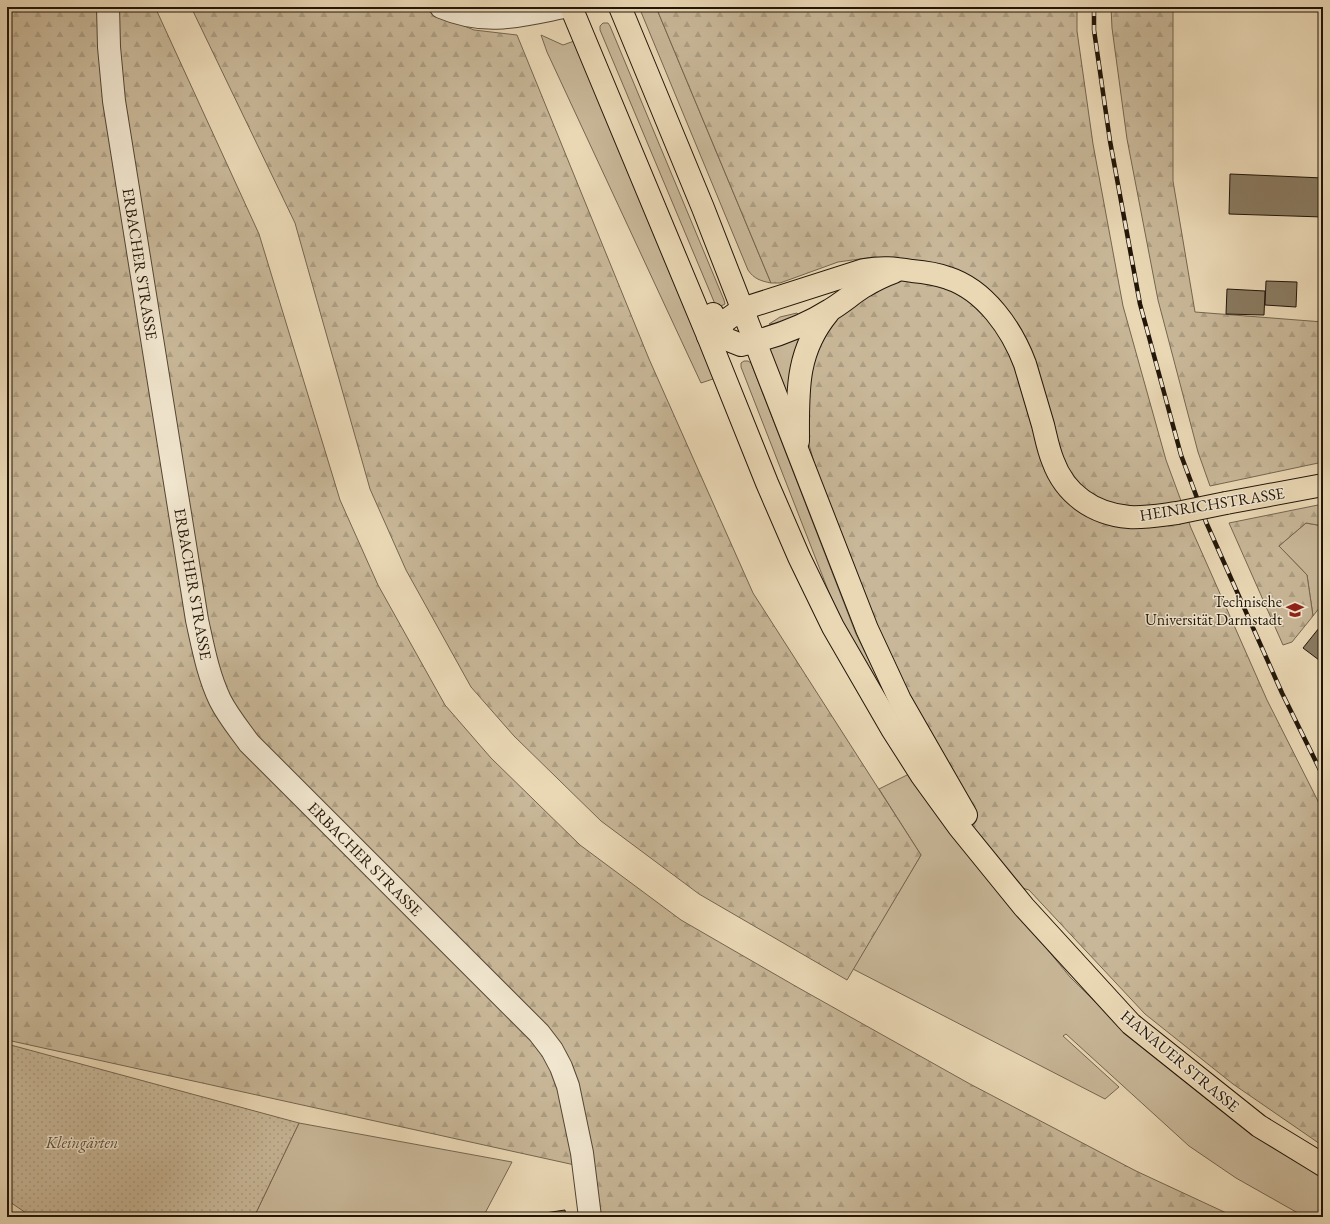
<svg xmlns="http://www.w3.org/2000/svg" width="1330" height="1224" font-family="'EB Garamond',serif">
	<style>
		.grass { fill: #c8b798; stroke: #756650 }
		.forest { fill: url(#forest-firs); stroke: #756650 }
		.park { fill: url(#park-dots); stroke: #756650 }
		.building { fill: #8a7b62; stroke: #221609 }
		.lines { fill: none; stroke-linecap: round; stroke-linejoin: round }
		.minor-casing { stroke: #544634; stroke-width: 24 }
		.major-casing { stroke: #221609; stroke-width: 24 }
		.minor { stroke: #f1e6cf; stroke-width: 22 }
		.major { stroke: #ead8b5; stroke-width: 22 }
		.rail-casing { stroke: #221609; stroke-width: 4.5 }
		.rail { stroke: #f1e6cf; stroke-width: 3; stroke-dasharray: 9; stroke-linecap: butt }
		.major-bridge-casing { stroke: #221609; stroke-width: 24; stroke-linecap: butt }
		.major-bridge { stroke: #ead8b5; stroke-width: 22 }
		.labels { text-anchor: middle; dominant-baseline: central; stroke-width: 3; stroke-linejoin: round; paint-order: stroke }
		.street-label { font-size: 16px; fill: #221609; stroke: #f1e6cf }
		.poi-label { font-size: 16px; fill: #221609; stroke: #f1e6cf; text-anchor: end }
		.park-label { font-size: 16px; font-style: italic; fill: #5c4e3b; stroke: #f1e6cf }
	</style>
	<defs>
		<pattern id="forest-firs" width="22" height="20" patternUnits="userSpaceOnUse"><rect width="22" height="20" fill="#c8b798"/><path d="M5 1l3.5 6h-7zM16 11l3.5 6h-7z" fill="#ac9d82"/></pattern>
		<pattern id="park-dots" width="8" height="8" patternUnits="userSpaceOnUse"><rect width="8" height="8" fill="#c8b798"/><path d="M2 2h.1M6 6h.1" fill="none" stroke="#ac9d82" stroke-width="1.8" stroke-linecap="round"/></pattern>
	</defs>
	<rect width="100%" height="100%" fill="#ead8b5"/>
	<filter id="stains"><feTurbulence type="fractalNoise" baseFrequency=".005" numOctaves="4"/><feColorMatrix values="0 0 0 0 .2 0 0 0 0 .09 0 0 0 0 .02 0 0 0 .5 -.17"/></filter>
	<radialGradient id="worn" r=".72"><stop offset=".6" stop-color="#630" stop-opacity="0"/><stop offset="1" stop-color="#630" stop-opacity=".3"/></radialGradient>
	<g class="grass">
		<path d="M 639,7 L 656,7 L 771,283 C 761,281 754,279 748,270 Z"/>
		<path d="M 603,23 L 608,23 L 610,26 L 724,300 L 725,304 L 719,307 L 715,304 L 600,30 L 600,26 Z"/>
		<path d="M 541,35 L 563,45 L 577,40 L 716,378 L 701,383 L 547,52 Z"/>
		<path d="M 797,313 L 799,315 L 779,324 L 769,324 L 780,317 Z"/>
		<path d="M 801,336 L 788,401 L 767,347 Z"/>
		<path d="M 744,361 L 748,361 L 751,363 L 856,634 L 892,707 L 932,774 L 849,637 L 828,590 L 741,367 L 741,363 Z"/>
		<path d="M 1306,523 L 1323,526 L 1323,603 L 1313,616 L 1307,575 L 1279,546 Z"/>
		<path d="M 913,772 L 1001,893 L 1070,977 L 1136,1042 L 1219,1109 L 1323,1179 L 1323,1217 L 1305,1217 L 1236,1178 L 1189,1146 L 1066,1034 L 1063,1036 L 1119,1087 L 1105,1099 L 853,969 L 921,855 L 879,789 Z"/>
		<path d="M 299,1123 L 512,1162 L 483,1217 L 254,1217 Z"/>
	</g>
	<g class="forest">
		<path d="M 7,7 L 155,7 L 259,234 L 340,500 L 378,585 L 445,705 L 491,758 L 580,845 L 681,920 L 797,987 L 970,1084 L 1136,1171 L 1235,1217 L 599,1217 L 593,1169 L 7,1040 Z"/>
		<path d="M 191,7 L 418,7 L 474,30 L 517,35 L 649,359 L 753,593 L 921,855 L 847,980 L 699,894 L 601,821 L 514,736 L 471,687 L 406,570 L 370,489 L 295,223 Z"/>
		<path d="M 656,7 L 1077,7 L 1077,31 L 1093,144 L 1123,306 L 1166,460 L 1191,528 L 1267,700 L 1323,811 L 1323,1146 L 1233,1084 L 1145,1014 L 1029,890 L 1005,883 L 939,768 L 848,582 L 806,434 L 809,371 L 826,328 L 853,304 L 878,292 L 886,276 L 912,262 L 874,257 L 838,262 L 780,283 L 771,283 Z"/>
		<path d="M 1111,7 L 1173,7 L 1173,181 L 1195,312 L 1323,322 L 1323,462 L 1210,486 L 1198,452 L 1158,300 L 1127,139 L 1112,28 Z"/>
		<path d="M 1323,504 L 1323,526 L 1306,523 L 1279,546 L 1307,575 L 1313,616 L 1292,642 L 1283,645 L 1229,523 Z"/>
	</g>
	<path class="park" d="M 7,1044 L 299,1123 L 254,1217 L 32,1217 L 7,1200 Z"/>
	<g class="building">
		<path d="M 1230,174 L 1323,178 L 1323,217 L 1229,214 Z"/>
		<path d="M 1266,281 L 1297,282 L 1296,307 L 1265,305 Z"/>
		<path d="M 1227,289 L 1265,291 L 1264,315 L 1226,314 Z"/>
		<path d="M 1323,623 L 1323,663 L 1303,648 Z"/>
		<path d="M 565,1210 L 566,1217 L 539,1217 L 538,1214 Z"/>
	</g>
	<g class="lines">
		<g class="minor-casing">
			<g id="minor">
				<path d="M 108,7 L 109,47 L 114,101 L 197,620 C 203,647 208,675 220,700 C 228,716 239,729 249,743 L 539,1033 L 552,1050 L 561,1067 L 568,1086 L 582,1153 L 590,1217"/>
				<path d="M 441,7 C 486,26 519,16 564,7"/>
			</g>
		</g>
		<g class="major-casing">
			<g id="major">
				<path d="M 571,7 L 708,336 L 767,483 L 799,557 L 833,627 L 892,729 L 922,776 L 959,827 L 1024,907 L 1131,1024 L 1259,1126 L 1323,1165"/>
				<path d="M 620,7 L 703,208 L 867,629 L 900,700 L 966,815"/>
				<path d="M 713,314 L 718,326 L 726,339 L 741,345 C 772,338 803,327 830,310 C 842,303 852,294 863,287 C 873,281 883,276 894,272"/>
				<path d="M 708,336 L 718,326 L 742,309 L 864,270 C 882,267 894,268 912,271 C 924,272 937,274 948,278 C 985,290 1012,329 1025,364 C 1031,384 1037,405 1043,425 C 1046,437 1048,449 1053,461 C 1065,494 1093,514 1129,517 C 1145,518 1161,515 1177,513"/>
				<path d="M 798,441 C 798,393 795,353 828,313"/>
				<path d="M 1226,503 L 1323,485"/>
			</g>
		</g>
		<use href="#minor" class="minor"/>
		<use href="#major" class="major"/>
		<g class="rail-casing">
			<path id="rail" d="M 1094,7 L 1094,30 L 1110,141 L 1140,304 L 1181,455 L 1206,522 L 1282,693 L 1323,776"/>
		</g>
		<use href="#rail" class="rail"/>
		<g class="major-bridge-casing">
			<path id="major-bridge" d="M 1177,513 L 1226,503"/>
		</g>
		<use href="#major-bridge" class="major-bridge"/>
	</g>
	<defs>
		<g id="university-bare" transform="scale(1.38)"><path d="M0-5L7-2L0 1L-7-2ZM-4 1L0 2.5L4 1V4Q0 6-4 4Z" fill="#8f2418" stroke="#f1e6cf" stroke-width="2.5" paint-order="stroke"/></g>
	</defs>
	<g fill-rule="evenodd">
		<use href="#university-bare" x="1295" y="610"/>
	</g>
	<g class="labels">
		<g class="street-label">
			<text transform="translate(140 264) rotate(81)">ERBACHER STRASSE</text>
			<text transform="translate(1212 504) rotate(-9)">HEINRICHSTRASSE</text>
			<text transform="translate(193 584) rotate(80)">ERBACHER STRASSE</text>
			<text transform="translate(365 859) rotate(45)">ERBACHER STRASSE</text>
			<text transform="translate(1180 1061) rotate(40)">HANAUER STRASSE</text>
		</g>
		<g class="poi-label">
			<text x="1282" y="601">Technische<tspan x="1282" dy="18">Universität Darmstadt</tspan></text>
		</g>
		<g class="park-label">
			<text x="82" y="1142">Kleingärten</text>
		</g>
	</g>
	<rect width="1330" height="1224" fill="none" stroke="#ead8b5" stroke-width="24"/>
	<rect x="8" y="8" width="1314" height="1208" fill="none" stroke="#221609" stroke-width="2"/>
	<rect x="12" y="12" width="1306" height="1200" fill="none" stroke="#221609"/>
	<rect width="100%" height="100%" filter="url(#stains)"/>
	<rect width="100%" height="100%" fill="url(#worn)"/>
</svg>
